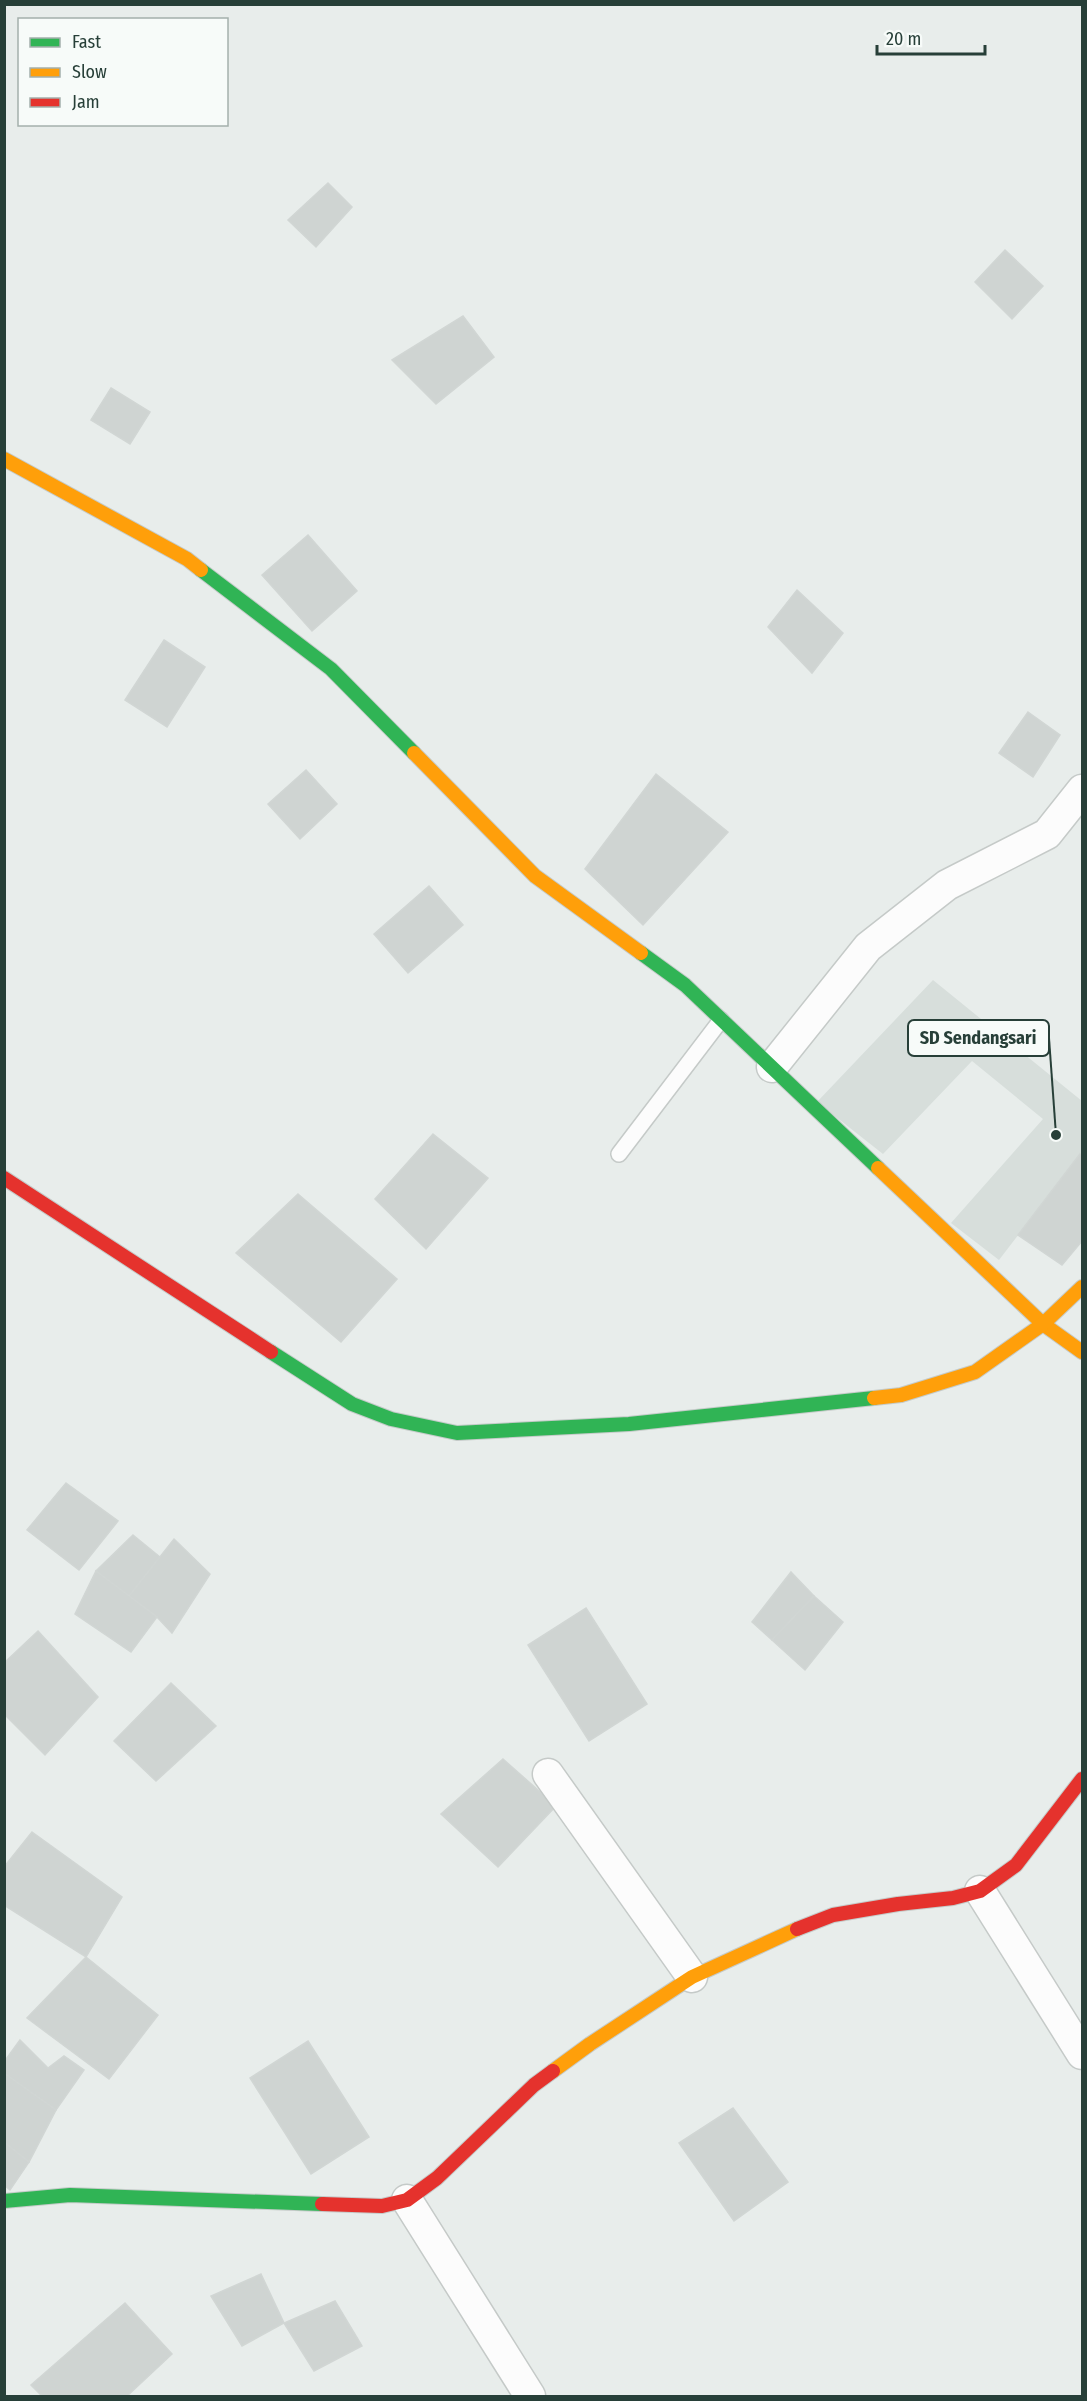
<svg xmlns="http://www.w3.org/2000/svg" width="1087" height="2401" font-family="'Fira Sans Condensed',sans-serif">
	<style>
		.built { fill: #d7dedb }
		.building { fill: #cfd4d2; stroke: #d1d6d4; stroke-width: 1.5 }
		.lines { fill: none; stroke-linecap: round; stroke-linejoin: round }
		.lane-casing { stroke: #c5cac8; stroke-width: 18 }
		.street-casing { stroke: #c5cac8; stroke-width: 33 }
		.fast-casing { stroke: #c5cbc9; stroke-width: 16 }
		.slow-casing { stroke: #c5cbc9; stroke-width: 16 }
		.jam-casing { stroke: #c5cbc9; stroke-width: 16 }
		.lane { stroke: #fcfcfc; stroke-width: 15 }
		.street { stroke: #fcfcfc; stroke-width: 30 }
		.fast { stroke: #30b455; stroke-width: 14 }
		.slow { stroke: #ff9f0a; stroke-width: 14 }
		.jam { stroke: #e5322d; stroke-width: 14 }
		.leader { fill: none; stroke: #273f38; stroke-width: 2 }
		.callout-dot { fill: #273f38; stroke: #f7fbf9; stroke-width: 2 }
		.callout { fill: #f7fbf9; stroke: #273f38; stroke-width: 2 }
		.callout-label { font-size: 18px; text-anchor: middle; font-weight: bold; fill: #273f38 }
	</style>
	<rect width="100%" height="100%" fill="#e8edeb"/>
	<path class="built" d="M 933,980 L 1082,1101 L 1082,1152 L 999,1260 L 951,1223 L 1043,1119 L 972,1061 L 883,1154 L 817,1102 Z"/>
	<g class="building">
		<path d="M 328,183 L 352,207 L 316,247 L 288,220 Z"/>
		<path d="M 1005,250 L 1043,286 L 1012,319 L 975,282 Z"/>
		<path d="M 463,316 L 494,357 L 436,404 L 392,360 Z"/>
		<path d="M 111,388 L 150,412 L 130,444 L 91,420 Z"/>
		<path d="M 308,535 L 357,591 L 312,631 L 262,575 Z"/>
		<path d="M 797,590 L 843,633 L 812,673 L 768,627 Z"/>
		<path d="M 164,640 L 205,667 L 167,727 L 125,700 Z"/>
		<path d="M 1028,712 L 1060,735 L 1033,777 L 999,753 Z"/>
		<path d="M 306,770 L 337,804 L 300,839 L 268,804 Z"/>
		<path d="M 656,774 L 728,832 L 643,925 L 585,869 Z"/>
		<path d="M 429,886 L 463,925 L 408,973 L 374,934 Z"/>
		<path d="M 433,1134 L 488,1178 L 426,1249 L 375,1199 Z"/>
		<path d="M 1080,1154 L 1082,1156 L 1082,1241 L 1062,1265 L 1018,1235 Z"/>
		<path d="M 298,1194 L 397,1279 L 341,1342 L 236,1253 Z"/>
		<path d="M 66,1483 L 118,1521 L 79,1570 L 27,1530 Z"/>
		<path d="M 133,1535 L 160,1557 L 129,1596 L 96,1571 Z"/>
		<path d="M 174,1539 L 210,1574 L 172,1633 L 157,1617 L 129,1596 Z"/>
		<path d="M 96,1571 L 157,1617 L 131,1652 L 75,1614 Z"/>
		<path d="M 791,1572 L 814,1596 L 772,1640 L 752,1622 Z"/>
		<path d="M 814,1596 L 843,1622 L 805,1670 L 772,1640 Z"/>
		<path d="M 586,1608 L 647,1704 L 589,1741 L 528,1645 Z"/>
		<path d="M 38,1631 L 98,1697 L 45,1755 L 4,1714 L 4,1663 Z"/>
		<path d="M 171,1683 L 216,1726 L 156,1781 L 114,1741 Z"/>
		<path d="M 503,1759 L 556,1806 L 498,1867 L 441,1814 Z"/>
		<path d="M 32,1832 L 122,1897 L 86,1957 L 4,1905 L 4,1867 Z"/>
		<path d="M 86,1957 L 158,2015 L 109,2079 L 27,2018 Z"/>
		<path d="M 20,2040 L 48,2068 L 64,2056 L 84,2070 L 56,2110 L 4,2073 L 4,2062 Z"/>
		<path d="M 308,2041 L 369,2137 L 311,2174 L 250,2078 Z"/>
		<path d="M 4,2073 L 56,2110 L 29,2162 L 4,2142 Z"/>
		<path d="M 733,2108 L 788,2182 L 734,2221 L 679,2143 Z"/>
		<path d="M 4,2142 L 29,2162 L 10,2190 L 4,2185 Z"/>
		<path d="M 261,2274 L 284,2323 L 242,2346 L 211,2296 Z"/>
		<path d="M 335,2301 L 362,2346 L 314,2371 L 284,2323 Z"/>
		<path d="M 125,2303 L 172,2354 L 127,2396 L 42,2396 L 31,2385 Z"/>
	</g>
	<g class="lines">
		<g class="lane-casing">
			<path id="lane" d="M 619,1154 L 721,1020"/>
		</g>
		<g class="street-casing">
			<g id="street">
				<path d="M 772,1067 L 868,947 L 947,885 L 1047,834 L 1082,790"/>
				<path d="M 548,1774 L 692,1977"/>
				<path d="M 980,1891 L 1082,2054"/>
				<path d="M 407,2200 L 530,2396"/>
			</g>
		</g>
		<g class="fast-casing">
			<g id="fast">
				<path d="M 201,570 L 331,669 L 414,753"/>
				<path d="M 641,953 L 685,985 L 878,1168"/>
				<path d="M 271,1352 L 352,1404 L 391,1419 L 457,1433 L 629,1424 L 874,1398"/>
				<path d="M 4,2201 L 70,2195 L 322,2204"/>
			</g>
		</g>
		<g class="slow-casing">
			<g id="slow">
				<path d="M 4,459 L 187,559 L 201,570"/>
				<path d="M 414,753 L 535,876 L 641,953"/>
				<path d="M 878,1168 L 1043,1324 L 1082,1352"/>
				<path d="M 874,1398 L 901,1395 L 975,1372 L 1043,1324 L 1082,1287"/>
				<path d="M 553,2071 L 590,2044 L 692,1977 L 797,1929"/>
			</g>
		</g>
		<g class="jam-casing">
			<g id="jam">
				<path d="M 4,1178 L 271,1352"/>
				<path d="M 797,1929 L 833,1915 L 898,1904 L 953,1898 L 980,1891 L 1016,1865 L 1082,1779"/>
				<path d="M 322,2204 L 382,2206 L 407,2200 L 437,2178 L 534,2085 L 553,2071"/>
			</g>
		</g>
		<use href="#lane" class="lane"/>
		<use href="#street" class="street"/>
		<use href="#fast" class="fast"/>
		<use href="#slow" class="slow"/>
		<use href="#jam" class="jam"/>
	</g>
	<path class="leader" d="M1056 1135L1049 1038"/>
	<circle class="callout-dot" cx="1056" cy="1135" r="6"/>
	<rect class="callout" x="908" y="1020" width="141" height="36" rx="6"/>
	<g class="callout-label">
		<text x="978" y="1044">SD Sendangsari</text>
	</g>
	<rect width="1087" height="2401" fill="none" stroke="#273f38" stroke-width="12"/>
	<rect x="18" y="18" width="210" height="108" fill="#f7fbf9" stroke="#a4b0ac" stroke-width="1.5"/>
	<rect x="30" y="38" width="30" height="9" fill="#30b455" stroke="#a4b0ac" stroke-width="1.5"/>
	<text x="72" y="48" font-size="18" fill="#273f38">Fast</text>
	<rect x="30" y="68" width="30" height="9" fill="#ff9f0a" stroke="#a4b0ac" stroke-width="1.5"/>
	<text x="72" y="78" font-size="18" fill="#273f38">Slow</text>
	<rect x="30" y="98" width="30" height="9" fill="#e5322d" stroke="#a4b0ac" stroke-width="1.5"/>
	<text x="72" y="108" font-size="18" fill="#273f38">Jam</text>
	<path d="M877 45v9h108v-9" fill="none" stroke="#273f38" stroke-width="3"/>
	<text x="886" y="45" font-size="18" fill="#273f38" stroke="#f7fbf9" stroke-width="4.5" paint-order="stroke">20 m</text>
</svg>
